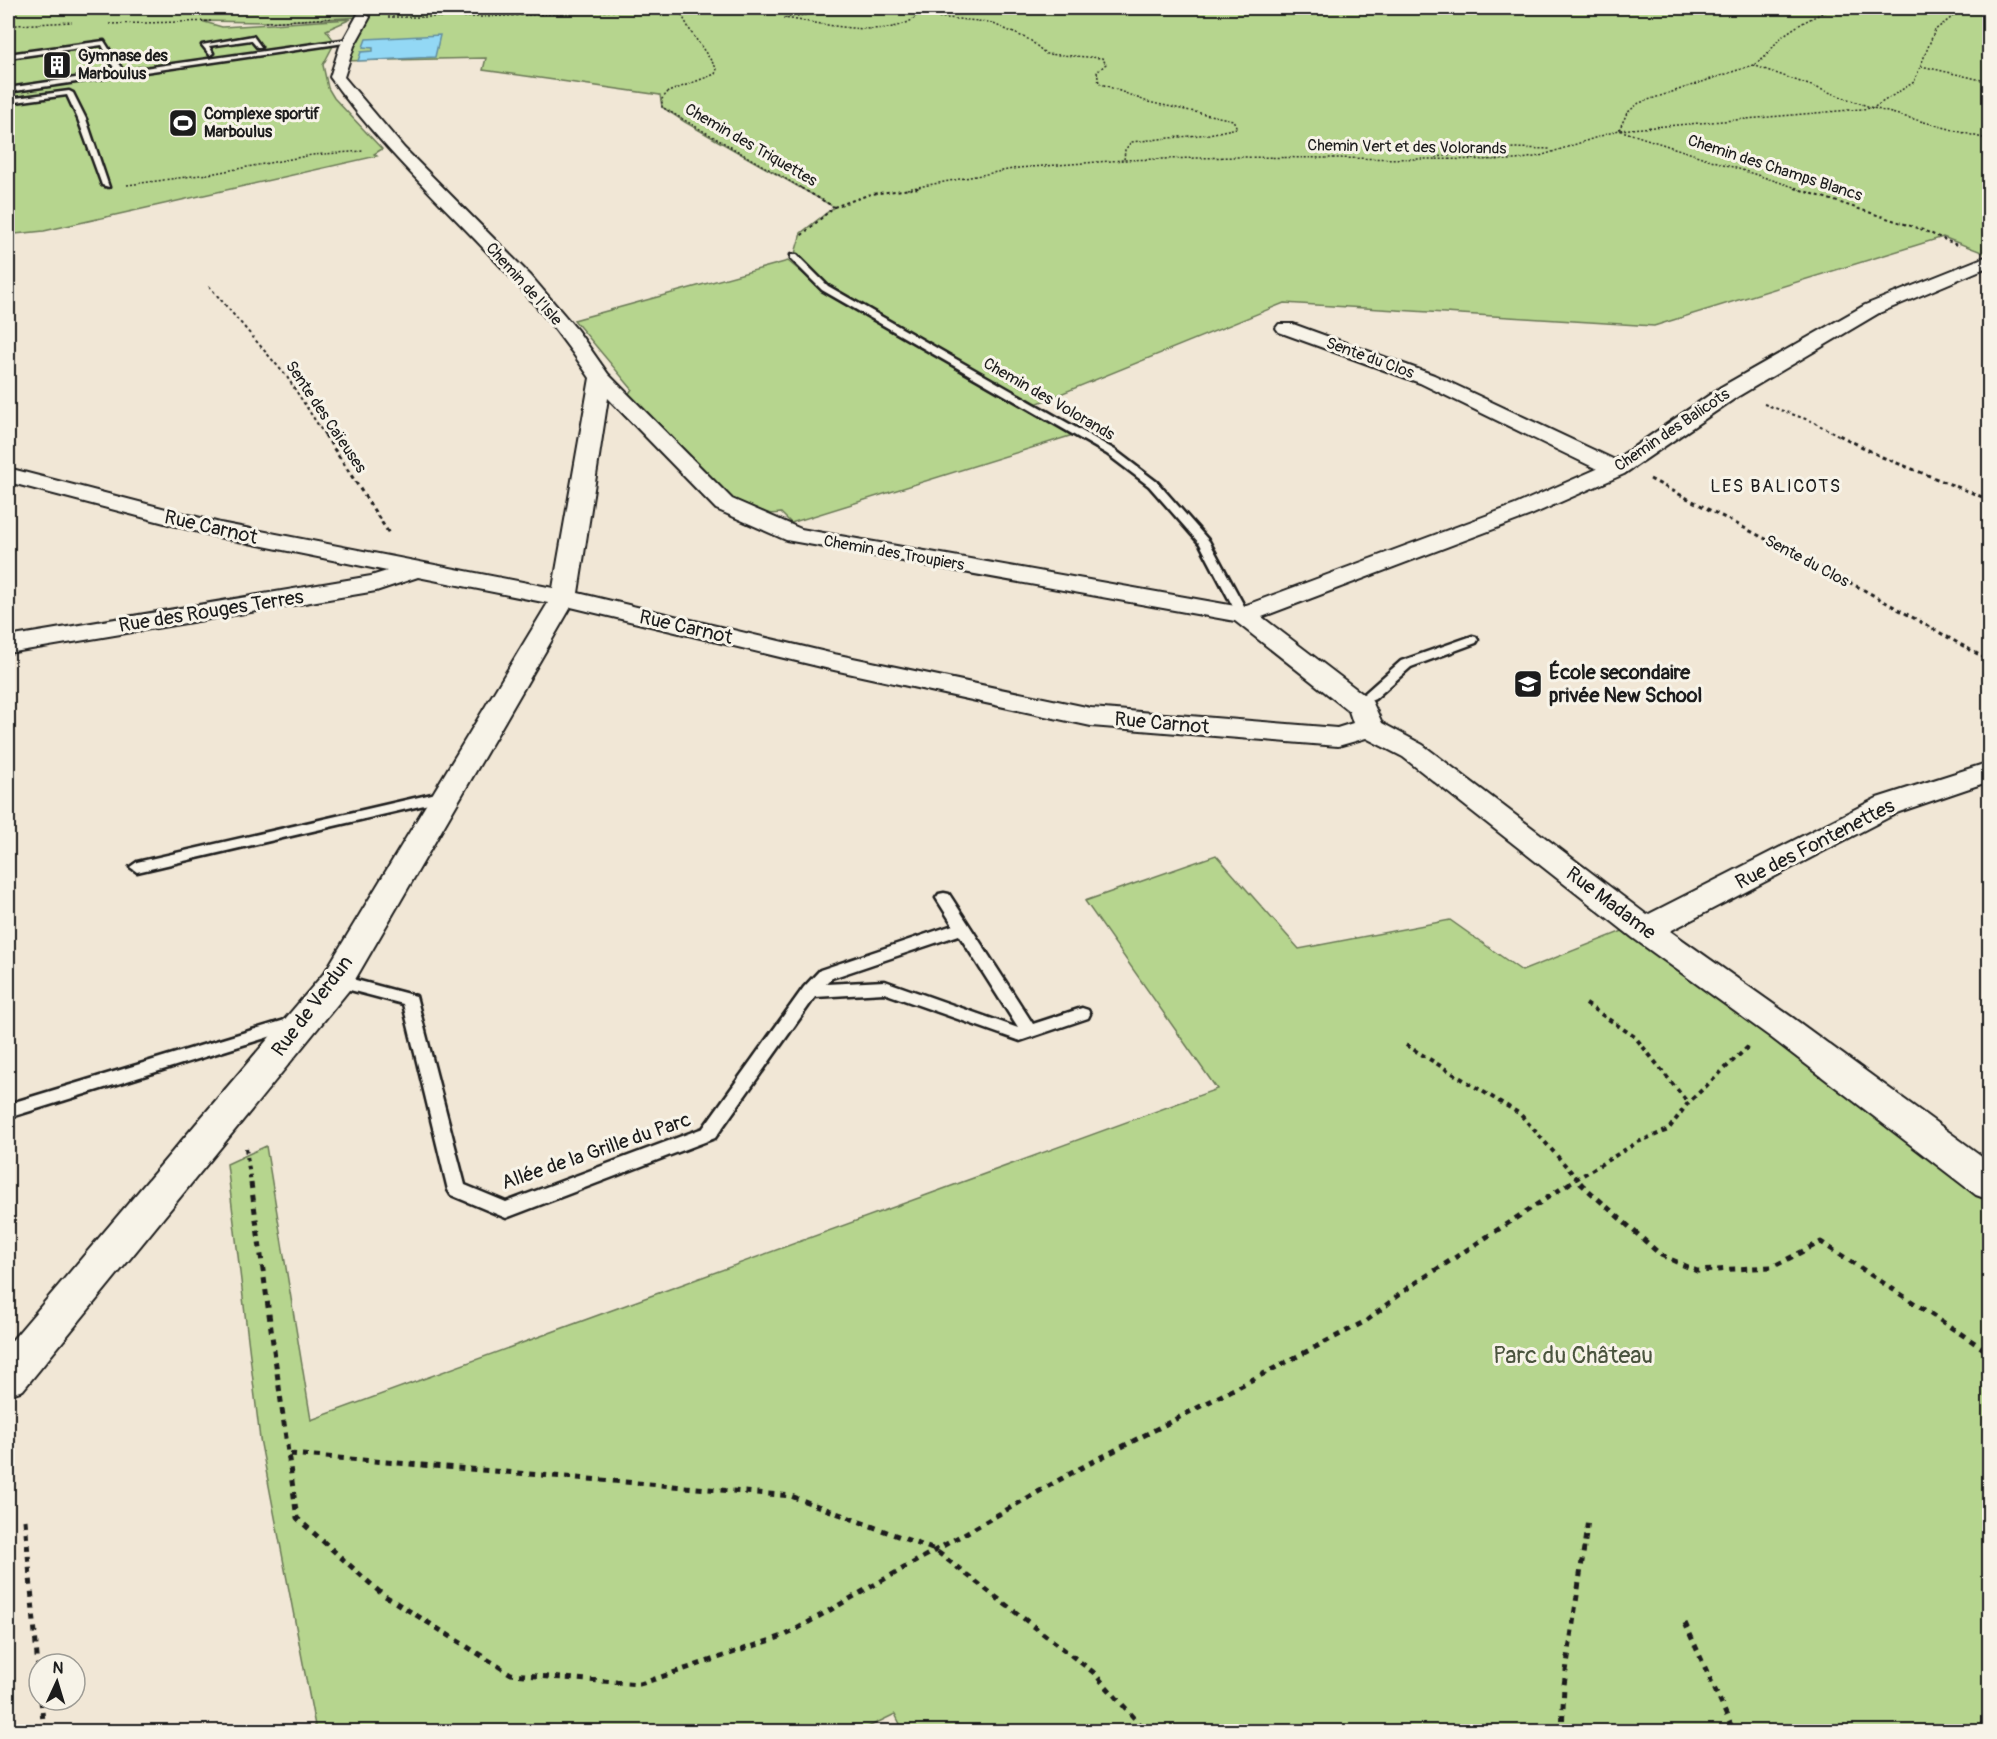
<svg xmlns="http://www.w3.org/2000/svg" width="1997" height="1739" font-family="Pangolin,sans-serif">
	<style>
		.green { fill: #b6d58e; stroke: #697855; stroke-width: 1.5 }
		.water { fill: #93d8f5; stroke: #638d9e; stroke-width: 1.5 }
		.lines { fill: none; stroke-linecap: round; stroke-linejoin: round }
		.lane-casing { stroke: #1c1c1c; stroke-width: 5 }
		.street-casing { stroke: #1c1c1c; stroke-width: 4 }
		.path-far4 { stroke: #1c1c1c; stroke-width: 1.5; stroke-dasharray: 2 2; stroke-linecap: butt }
		.path-far3 { stroke: #1c1c1c; stroke-width: 2; stroke-dasharray: 3 3; stroke-linecap: butt }
		.path-far2 { stroke: #1c1c1c; stroke-width: 3; stroke-dasharray: 4 4; stroke-linecap: butt }
		.path-far1 { stroke: #1c1c1c; stroke-width: 4; stroke-dasharray: 4.5 4.5; stroke-linecap: butt }
		.path { stroke: #1c1c1c; stroke-width: 5; stroke-dasharray: 6 6; stroke-linecap: butt }
		.lane { fill: #f7f3e8; fill-rule: evenodd }
		.street { fill: #f7f3e8; fill-rule: evenodd }
		.labels { text-anchor: middle; dominant-baseline: central; stroke-width: 6; stroke-linejoin: round; paint-order: stroke }
		.far-poi-label { font-size: 16px; font-weight: bold; fill: #1c1c1c; stroke: #f7f3e8; text-anchor: start }
		.far-street-label { font-size: 16px; fill: #1c1c1c; stroke: #f7f3e8 }
		.far-neighbourhood-label { font-size: 18px; letter-spacing: 1.5px; fill: #1c1c1c; stroke: #f7f3e8 }
		.street-label { font-size: 20px; fill: #1c1c1c; stroke: #f7f3e8 }
		.poi-label { font-size: 20px; font-weight: bold; fill: #1c1c1c; stroke: #f7f3e8; text-anchor: start }
		.near-park-label { font-size: 24px; fill: #4a543e; stroke: #f7f3e8 }
	</style>
	<rect width="100%" height="100%" fill="#f1e7d6"/>
	<filter id="ink" filterUnits="userSpaceOnUse"><feTurbulence type="fractalNoise" baseFrequency=".0167" numOctaves="2"/><feDisplacementMap in="SourceGraphic" scale="12" xChannelSelector="R" yChannelSelector="G"/><feConvolveMatrix kernelMatrix="1 2 1 2 8 2 1 2 1" color-interpolation-filters="sRGB"/></filter>
	<g filter="url(#ink)">
		<g class="green">
			<path d="M 8,8 L 1989,8 L 1989,255 L 1943,237 L 1654,326 L 1284,303 L 1031,406 L 831,291 L 794,257 L 801,233 L 834,207 L 685,122 L 662,107 L 660,95 L 483,70 L 486,58 L 342,61 L 362,17 L 264,22 L 201,21 L 222,27 L 351,19 L 326,30 L 335,42 L 323,65 L 328,88 L 334,98 L 382,149 L 374,154 L 377,156 L 44,231 L 15,234 L 8,231 Z"/>
			<path d="M 788,261 L 824,291 L 1073,435 L 791,523 L 781,513 C 763,516 752,510 736,503 L 628,395 L 632,389 L 574,320 Z"/>
			<path d="M 1216,855 L 1299,949 L 1450,920 L 1522,971 L 1625,930 L 1989,1184 L 1989,1731 L 904,1732 L 895,1714 L 858,1732 L 316,1731 L 260,1439 L 227,1164 L 266,1146 L 311,1420 L 1217,1089 L 1085,901 Z"/>
		</g>
		<path class="water" d="M 440,35 L 435,57 L 358,61 L 361,52 L 373,51 L 373,48 L 363,47 L 366,39 Z"/>
		<g class="lines">
			<g class="lane-casing">
				<g id="lane">
					<path d="M 253,36 L 261,47 L 257,47 L 251,40 L 209,46 L 213,53 L 210,55 L 202,45 Z"/>
					<path d="M 349,39 L 351,42 L 8,92 L 8,88 L 116,72 L 102,45 L 8,58 L 8,54 L 104,41 L 123,71 Z"/>
					<path d="M 69,91 L 73,93 L 86,119 L 109,187 L 102,185 L 78,119 L 67,95 L 8,103 L 8,99 Z"/>
					<path d="M 791,255 L 797,255 L 828,286 L 1115,450 L 1157,482 L 1209,541 L 1249,615 L 1247,618 L 1239,618 L 1200,544 L 1149,486 L 1107,454 L 822,290 L 791,259 Z"/>
					<path d="M 1472,636 L 1476,637 L 1478,640 L 1476,643 L 1411,667 L 1375,699 L 1356,707 L 1349,703 L 1365,693 L 1401,661 Z"/>
					<path d="M 445,791 L 450,793 L 452,796 L 450,799 L 137,872 L 130,867 L 137,862 Z"/>
					<path d="M 944,893 L 949,894 L 1033,1024 L 1082,1008 L 1088,1010 L 1090,1014 L 1088,1018 L 1020,1041 L 884,993 L 815,997 L 715,1138 L 506,1218 L 451,1195 L 448,1190 L 403,1004 L 331,985 L 329,981 L 331,977 L 337,975 L 416,996 L 465,1185 L 506,1202 L 703,1128 L 804,987 L 820,970 L 953,925 L 936,898 L 939,894 ZM 959,935 L 1018,1028 L 885,981 L 826,984 L 832,978 Z"/>
					<path d="M 295,1017 L 301,1019 L 303,1023 L 301,1027 L 8,1118 L 8,1104 Z"/>
				</g>
			</g>
			<g class="street-casing">
				<path id="street" d="M 363,13 L 370,17 L 354,46 L 344,77 L 404,148 L 531,276 L 577,330 L 608,374 L 732,499 L 801,529 L 1241,607 L 1515,505 L 1597,469 L 1420,383 L 1279,332 L 1276,328 L 1279,324 L 1293,324 L 1434,375 L 1615,460 L 1721,387 L 1865,305 L 1990,255 L 1990,266 L 1879,313 L 1737,397 L 1624,474 L 1531,515 L 1262,617 L 1372,701 L 1382,723 L 1423,745 L 1647,915 L 1877,798 L 1990,762 L 1990,781 L 1899,812 L 1670,931 L 1793,1018 L 1990,1162 L 1990,1200 L 1976,1195 L 1769,1036 L 1633,938 L 1403,757 L 1366,738 L 1338,746 L 1091,726 L 834,670 L 571,607 L 349,990 L 23,1390 L 8,1395 L 8,1345 L 325,972 L 548,603 L 418,577 L 376,591 L 8,653 L 8,637 L 371,576 L 387,571 L 218,537 L 8,482 L 8,468 L 220,523 L 553,588 L 590,378 C 568,345 544,314 517,284 C 455,215 384,153 330,77 L 340,46 L 358,14 ZM 608,398 L 716,509 L 786,540 L 1235,621 L 1349,711 L 1353,723 L 1337,728 L 1091,708 L 834,654 L 578,593 Z"/>
			</g>
			<g class="path-far4">
				<path d="M 678,8 L 691,32 L 717,69 L 715,74 L 668,92 L 662,99 L 662,107 L 803,189"/>
				<path d="M 854,8 L 783,18 C 818,22 887,41 916,17 L 914,11"/>
				<path d="M 908,8 L 936,17 L 989,22 L 1030,40 L 1046,54 L 1102,58 L 1106,64 L 1097,72 L 1099,83 L 1148,102 L 1233,120 L 1237,128 L 1209,134 L 1131,142 L 1125,150 L 1124,160"/>
				<path d="M 1833,8 C 1816,16 1798,24 1783,36 C 1770,47 1769,58 1753,65 L 1873,108 L 1990,140"/>
				<path d="M 388,17 L 482,17 L 676,8"/>
				<path d="M 265,22 L 333,18"/>
				<path d="M 109,24 L 213,21"/>
				<path d="M 8,28 L 17,25 L 72,22"/>
				<path d="M 1753,65 L 1639,103 L 1627,113 L 1619,130 L 1800,189"/>
				<path d="M 1921,66 L 1990,82"/>
				<path d="M 1436,157 L 1514,148 L 1551,149"/>
				<path d="M 127,185 L 215,173 L 312,155 L 363,151"/>
				<path d="M 907,189 L 1018,168 L 1124,160 L 1236,157 L 1516,160 L 1540,156 L 1619,130 L 1873,108 L 1914,82 L 1935,30 L 1964,8"/>
			</g>
			<g class="path-far3">
				<path d="M 801,188 L 834,207 L 801,236"/>
				<path d="M 1795,188 L 1923,230 L 1959,246"/>
				<path d="M 834,207 L 871,194 L 919,188"/>
				<path d="M 209,286 L 287,377 L 326,437"/>
				<path d="M 1764,404 L 1811,421 L 1842,437"/>
			</g>
			<g class="path-far2">
				<path d="M 325,435 L 390,535"/>
				<path d="M 1839,435 L 1882,457 L 1990,500"/>
				<path d="M 1650,479 L 1864,590 L 1990,661"/>
			</g>
			<g class="path-far1">
				<path d="M 1586,1004 L 1635,1037 L 1688,1103"/>
				<path d="M 1406,1045 L 1520,1114 L 1582,1184"/>
				<path d="M 246,1148 L 251,1184"/>
				<path d="M 1568,1184 L 1638,1142 L 1668,1130 L 1688,1103 L 1750,1045"/>
			</g>
			<g class="path">
				<path d="M 251,1183 L 297,1518 L 382,1594 L 511,1674 L 640,1684 L 786,1635 L 1075,1471 L 1366,1321 L 1408,1288 L 1570,1183"/>
				<path d="M 1580,1183 L 1661,1255 L 1697,1271 L 1772,1267 L 1821,1242 L 1990,1353"/>
				<path d="M 290,1454 L 791,1496 L 935,1550 L 1093,1672 L 1147,1732"/>
				<path d="M 25,1520 L 39,1679"/>
				<path d="M 1685,1623 L 1734,1732"/>
				<path d="M 41,1700 L 44,1732"/>
				<path d="M 1562,1732 L 1564,1685 L 1588,1520"/>
				<path d="M 1973,1732 L 1990,1719"/>
			</g>
			<use href="#lane" class="lane"/>
			<use href="#street" class="street"/>
		</g>
	</g>
	<defs>
		<g id="building-square" transform="scale(1.5)"><rect x="-9" y="-9" width="18" height="18" rx="4" fill="#1c1c1c" stroke="#f7f3e8"/><path d="M-4-6H4V6H1V3H-1V6H-4ZM-2.5-4.3h1.7v1.8h-1.7ZM.8-4.3h1.7v1.8H.8ZM-2.5-1h1.7V.8h-1.7ZM.8-1h1.7V.8H.8Z" fill="#fff"/></g>
		<g id="stadium-square" transform="scale(1.5)"><rect x="-9" y="-9" width="18" height="18" rx="4" fill="#1c1c1c" stroke="#f7f3e8"/><path d="M0-5a6.5 5 0 1 0 0 10a6.5 5 0 1 0 0-10ZM-3.5-1.8h7v3.6h-7Z" fill="#fff"/></g>
		<g id="school-square" transform="scale(1.5)"><rect x="-9" y="-9" width="18" height="18" rx="4" fill="#1c1c1c" stroke="#f7f3e8"/><path d="M0-5L7-2L0 1L-7-2ZM-4 1L0 2.5L4 1V4Q0 6-4 4Z" fill="#fff"/></g>
	</defs>
	<g fill-rule="evenodd">
		<use href="#building-square" x="57" y="65"/>
		<use href="#stadium-square" x="183" y="123"/>
		<use href="#school-square" x="1528" y="684"/>
	</g>
	<g class="labels">
		<g class="far-poi-label">
			<text x="78" y="56">Gymnase des<tspan x="78" dy="18">Marboulus</tspan></text>
			<text x="204" y="114">Complexe sportif<tspan x="204" dy="18">Marboulus</tspan></text>
		</g>
		<g class="far-street-label">
			<text transform="translate(751 145) rotate(30)">Chemin des Triquettes</text>
			<text transform="translate(1407 147) rotate(1)">Chemin Vert et des Volorands</text>
			<text transform="translate(1775 168) rotate(18)">Chemin des Champs Blancs</text>
			<text transform="translate(524 284) rotate(48)">Chemin de l’Isle</text>
			<text transform="translate(1370 358) rotate(20)">Sente du Clos</text>
			<text transform="translate(1049 399) rotate(30)">Chemin des Volorands</text>
			<text transform="translate(326 417) rotate(56)">Sente des Caïeuses</text>
			<text transform="translate(1672 430) rotate(-34)">Chemin des Balicots</text>
			<text transform="translate(894 553) rotate(10)">Chemin des Troupiers</text>
			<text transform="translate(1807 561) rotate(28)">Sente du Clos</text>
		</g>
		<g class="far-neighbourhood-label">
			<text x="1776" y="486">LES BALICOTS</text>
		</g>
		<g class="street-label">
			<text transform="translate(211 527) rotate(13)">Rue Carnot</text>
			<text transform="translate(211 611) rotate(-9)">Rue des Rouges Terres</text>
			<text transform="translate(686 627) rotate(13)">Rue Carnot</text>
			<text transform="translate(1162 723) rotate(5)">Rue Carnot</text>
			<text transform="translate(1815 844) rotate(-27)">Rue des Fontenettes</text>
			<text transform="translate(1611 903) rotate(37)">Rue Madame</text>
			<text transform="translate(312 1006) rotate(-53)">Rue de Verdun</text>
			<text transform="translate(596 1151) rotate(-19)">Allée de la Grille du Parc</text>
		</g>
		<g class="poi-label">
			<text x="1549" y="672">École secondaire<tspan x="1549" dy="23">privée New School</tspan></text>
		</g>
		<g class="near-park-label">
			<text x="1573" y="1355">Parc du Château</text>
		</g>
	</g>
	<rect width="1997" height="1739" fill="none" stroke="#f7f3e8" stroke-width="30"/>
	<rect x="15" y="15" width="1967" height="1709" fill="none" stroke="#1c1c1c" stroke-width="2" filter="url(#ink)"/>
	<g transform="translate(57 1682) rotate(4)"><circle r="28" fill="#f7f3e8" stroke="#9f9d96" stroke-width="1.5"/>
	<path d="M0-4.5L10 22L0 15L-10 22Z" fill="#1c1c1c"/>
	<text y="-9" font-size="16" font-weight="bold" text-anchor="middle" fill="#1c1c1c">N</text>
	</g>
</svg>
